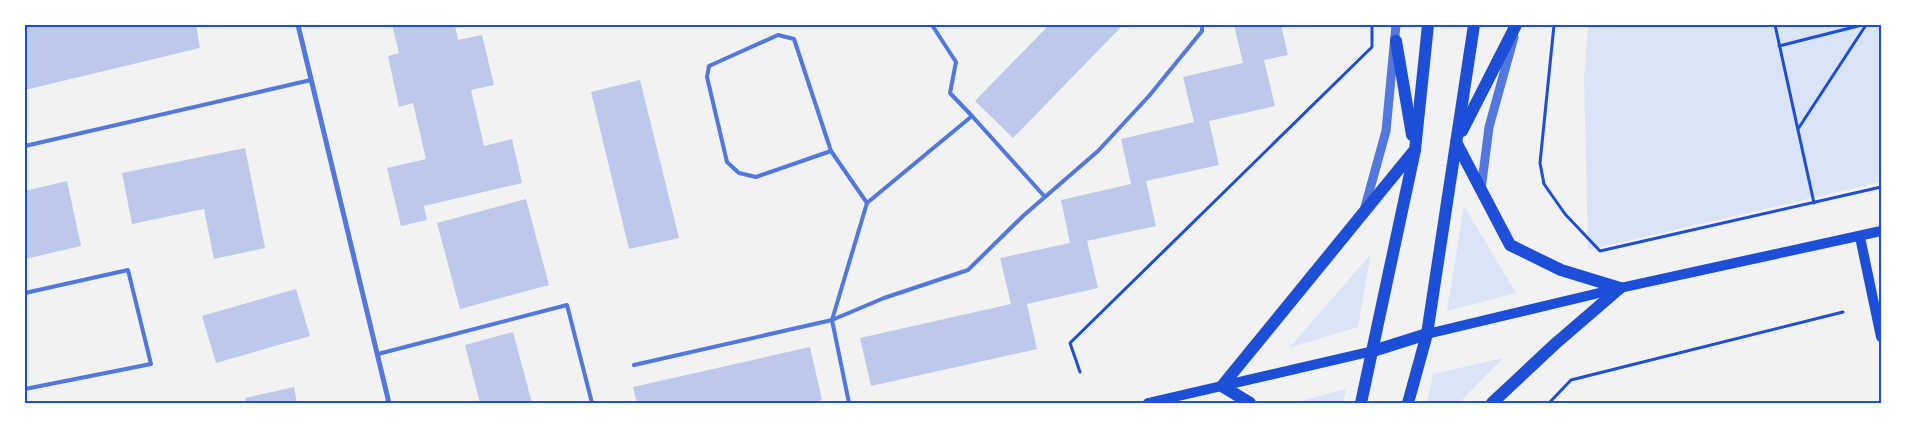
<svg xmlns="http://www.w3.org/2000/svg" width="1906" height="428" font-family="'Noto Sans',sans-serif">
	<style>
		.green { fill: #dbe4f7 }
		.building { fill: #bdc9ec }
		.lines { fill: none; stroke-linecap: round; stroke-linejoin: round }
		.path { stroke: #1d4ed8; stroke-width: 3 }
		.service { stroke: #5277de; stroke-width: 4 }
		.minor { stroke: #5277de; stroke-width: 5 }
		.tertiary { stroke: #5277de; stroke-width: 9 }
		.secondary { stroke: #1d4ed8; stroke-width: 10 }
		.primary { stroke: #1d4ed8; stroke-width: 12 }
		.neatline { fill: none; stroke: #1d4ed8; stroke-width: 2 }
	</style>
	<rect width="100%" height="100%" fill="#f2f2f2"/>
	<g class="green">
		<path d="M 1588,25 L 1881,25 L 1881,182 L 1588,250 L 1584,78 Z"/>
		<path d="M 1464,206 L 1516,293 L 1447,311 Z"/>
		<path d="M 1371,254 L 1358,327 L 1289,348 Z"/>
		<path d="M 1503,358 L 1459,403 L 1427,403 L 1433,374 Z"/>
		<path d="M 1346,389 L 1343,403 L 1293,403 Z"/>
	</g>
	<g class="building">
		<path d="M 25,25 L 196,25 L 200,48 L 25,90 Z"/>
		<path d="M 392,25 L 455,25 L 458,40 L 482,35 L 494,85 L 471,90 L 484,146 L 512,139 L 522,183 L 424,206 L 427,220 L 401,226 L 387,168 L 426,159 L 413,103 L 399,107 L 388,56 L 399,53 Z"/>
		<path d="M 1049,25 L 1123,25 L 1013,138 L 975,101 Z"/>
		<path d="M 1234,25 L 1281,25 L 1288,55 L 1264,60 L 1275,106 L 1209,121 L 1219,165 L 1146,181 L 1156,226 L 1087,241 L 1098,288 L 1027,304 L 1037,349 L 871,386 L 860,338 L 1011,304 L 1000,258 L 1070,243 L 1061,200 L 1131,184 L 1121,139 L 1194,122 L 1183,77 L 1243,63 Z"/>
		<path d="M 640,80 L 679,238 L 629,249 L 591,92 Z"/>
		<path d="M 245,148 L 265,248 L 214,259 L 204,209 L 132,224 L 122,173 Z"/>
		<path d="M 67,181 L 81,246 L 25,259 L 25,191 Z"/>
		<path d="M 526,199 L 549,285 L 460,309 L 437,223 Z"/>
		<path d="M 296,289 L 310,336 L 216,363 L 202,316 Z"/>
		<path d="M 513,332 L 532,403 L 480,403 L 465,345 Z"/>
		<path d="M 810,347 L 822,400 L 807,403 L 637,403 L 633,387 Z"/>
		<path d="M 294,387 L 297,403 L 246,403 L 245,398 Z"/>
	</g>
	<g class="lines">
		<g class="path">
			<path d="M 1554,25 L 1540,163 L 1544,184 L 1565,214 L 1600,251 L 1881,187"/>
			<path d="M 1775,25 L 1814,203"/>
			<path d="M 1779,46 L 1862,25"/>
			<path d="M 1798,129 L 1866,25"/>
			<path d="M 1080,372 L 1070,343 L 1372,47 L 1372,25"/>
			<path d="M 1549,403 L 1571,380 L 1843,312"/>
		</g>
		<g class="service">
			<path d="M 932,25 L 956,62 L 950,93 L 972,116"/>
			<path d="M 25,146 L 311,80"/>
			<path d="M 831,151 L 756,177 L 739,173 L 727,162 L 707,77 L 709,66 L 778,35 L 794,39 L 831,151 L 867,203"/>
			<path d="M 25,293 L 128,270 L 151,364 L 25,389"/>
			<path d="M 378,354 L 567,305 L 592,403"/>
			<path d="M 634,365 L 832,320 L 867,203 L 972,116 L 1045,197"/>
			<path d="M 849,403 L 832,320 L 884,298 L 968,270 L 1023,216 L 1098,151 L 1149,96 L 1202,31 L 1202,25"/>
		</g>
		<path class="minor" d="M 298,25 L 389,403"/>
		<g class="tertiary">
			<path d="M 1481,190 L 1489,127 L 1514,37"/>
			<path d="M 1365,207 L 1386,131 L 1396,25"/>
		</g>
		<g class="secondary">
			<path d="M 1860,237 L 1881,337"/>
			<path d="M 1427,334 L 1620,288 L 1881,231"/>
			<path d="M 1148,403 L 1373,351"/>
		</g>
		<g class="primary">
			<path d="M 1396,41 L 1412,135"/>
			<path d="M 1462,131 L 1516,25"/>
			<path d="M 1456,142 L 1510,245 L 1561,270 L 1620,288"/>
			<path d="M 1373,351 L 1427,334"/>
			<path d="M 1250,403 L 1222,386 L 1413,152"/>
			<path d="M 1361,403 L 1415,150 L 1428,25"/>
			<path d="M 1408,403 L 1427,334 L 1474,25"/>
			<path d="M 1492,403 L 1555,344 L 1620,288"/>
		</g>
	</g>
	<rect width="1906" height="428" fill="none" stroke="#ffffff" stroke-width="52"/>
	<rect x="26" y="26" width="1854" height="376" class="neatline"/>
</svg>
